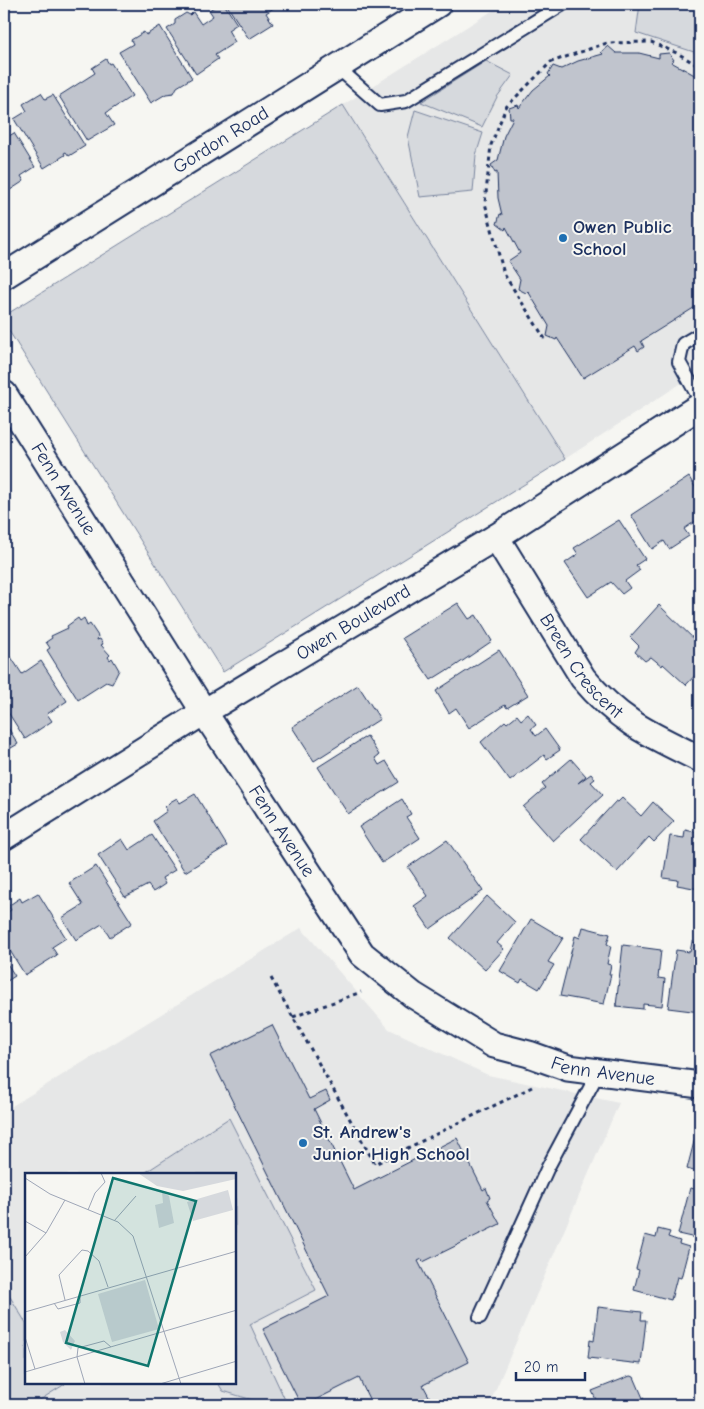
<svg xmlns="http://www.w3.org/2000/svg" width="704" height="1409" font-family="'Comic Neue',sans-serif">
	<style>
		.built { fill: #e6e7e7; fill-rule: evenodd }
		.green { fill: #d6d9dd; stroke: #78849e }
		.building { fill: #c0c4cd; stroke: #1b2f5e }
		.lines { fill: none; stroke-linecap: round; stroke-linejoin: round }
		.service-casing { stroke: #1b2f5e; stroke-width: 16 }
		.minor-casing { stroke: #1b2f5e; stroke-width: 29 }
		.path { stroke: #1b2f5e; stroke-width: 3; stroke-dasharray: 4 4; stroke-linecap: butt }
		.service { stroke: #f6f6f2; stroke-width: 12 }
		.minor { stroke: #f6f6f2; stroke-width: 25 }
		.poi-dot { fill: #1f6fb2; stroke: #f6f6f2; stroke-width: 2 }
		.labels { text-anchor: middle; dominant-baseline: central; stroke-width: 4; stroke-linejoin: round; paint-order: stroke }
		.street-label { font-size: 19px; fill: #1b2f5e; stroke: #f6f6f2 }
		.poi-label { font-size: 19px; font-weight: bold; fill: #1b2f5e; stroke: #f6f6f2; text-anchor: start }
		.inset-road { fill: none; stroke: #9ea6b7; stroke-width: 1 }
		.view { fill: #0f766e; fill-opacity: 0.15; stroke: #0f766e; stroke-width: 2.5 }
		.inset-edge { fill: none; stroke: #1b2f5e; stroke-width: 2.5 }
	</style>
	<rect width="100%" height="100%" fill="#f6f6f2"/>
	<filter id="ink" filterUnits="userSpaceOnUse"><feTurbulence type="fractalNoise" baseFrequency=".02" numOctaves="2"/><feDisplacementMap in="SourceGraphic" scale="10" xChannelSelector="R" yChannelSelector="G"/><feConvolveMatrix kernelMatrix="1 2 1 2 8 2 1 2 1" color-interpolation-filters="sRGB"/></filter>
	<g filter="url(#ink)">
		<g class="built">
			<path d="M 503,4 L 700,4 L 700,371 L 565,459 L 343,105 Z"/>
			<path d="M 301,928 L 389,1029 L 488,1075 L 619,1103 L 489,1405 L 4,1405 L 4,1111 ZM 26,1174 L 235,1174 L 235,1383 L 26,1383 Z"/>
		</g>
		<g class="green">
			<path d="M 640,4 L 700,4 L 700,49 L 697,53 L 636,33 Z"/>
			<path d="M 486,61 L 513,75 L 497,97 L 482,127 L 421,102 Z"/>
			<path d="M 343,105 L 565,459 L 223,672 L 4,323 L 4,316 Z"/>
			<path d="M 415,110 L 483,133 L 476,155 L 473,192 L 420,197 L 408,137 Z"/>
			<path d="M 229,1118 L 316,1290 L 250,1324 L 286,1402 C 275,1409 237,1395 223,1391 L 218,1383 L 235,1383 L 235,1174 L 143,1174 Z"/>
			<path d="M 4,1287 L 26,1323 L 26,1383 L 65,1384 L 32,1405 L 4,1405 Z"/>
		</g>
		<g class="building">
			<path d="M 219,4 L 224,4 L 237,24 L 228,30 L 235,42 L 215,55 L 218,59 L 196,74 L 167,29 L 175,24 L 175,20 L 186,13 L 190,15 L 193,12 L 201,24 L 213,16 L 209,10 Z"/>
			<path d="M 226,4 L 280,4 L 266,13 L 273,24 L 249,39 Z"/>
			<path d="M 160,26 L 192,78 L 177,87 L 174,93 L 166,94 L 151,103 L 119,52 L 133,44 L 131,40 L 144,32 L 146,35 Z"/>
			<path d="M 608,46 L 616,53 L 639,53 L 659,58 L 659,54 L 669,53 L 674,60 L 671,62 L 700,78 L 700,304 L 641,341 L 644,347 L 638,351 L 635,346 L 583,378 L 557,338 L 556,340 L 547,336 L 549,326 L 528,291 L 526,293 L 518,289 L 520,279 L 508,261 L 520,253 L 506,227 L 505,230 L 497,224 L 500,214 L 502,215 L 498,198 L 497,172 L 495,173 L 491,165 L 498,160 L 504,136 L 513,118 L 510,118 L 509,108 L 518,105 L 519,108 L 533,90 L 550,76 L 548,74 L 553,66 L 561,69 L 578,61 L 603,54 L 601,52 Z"/>
			<path d="M 106,59 L 109,64 L 111,63 L 132,96 L 106,113 L 114,125 L 87,141 L 59,96 L 95,73 L 92,68 Z"/>
			<path d="M 41,93 L 45,99 L 53,95 L 85,146 L 69,156 L 66,152 L 64,153 L 65,155 L 44,168 L 14,119 L 27,111 L 23,104 Z"/>
			<path d="M 14,133 L 35,167 L 21,176 L 24,181 L 4,194 L 4,139 Z"/>
			<path d="M 689,477 L 700,495 L 700,518 L 684,529 L 689,536 L 669,549 L 664,541 L 652,549 L 631,515 Z"/>
			<path d="M 4,495 L 10,505 L 4,509 Z"/>
			<path d="M 619,520 L 645,559 L 636,565 L 640,570 L 625,581 L 630,588 L 622,594 L 611,582 L 588,597 L 565,563 L 578,554 L 574,548 Z"/>
			<path d="M 458,603 L 469,619 L 476,615 L 492,641 L 448,671 L 447,670 L 431,680 L 402,638 Z"/>
			<path d="M 659,605 L 700,645 L 700,670 L 686,685 L 663,664 L 662,666 L 651,657 L 645,661 L 635,652 L 639,646 L 630,637 Z"/>
			<path d="M 78,618 L 80,621 L 84,618 L 87,626 L 90,624 L 98,636 L 97,640 L 100,639 L 103,644 L 101,645 L 110,655 L 108,657 L 110,660 L 112,658 L 119,670 L 112,684 L 106,682 L 78,700 L 47,650 L 50,648 L 46,642 L 52,638 L 51,636 L 68,628 L 67,626 Z"/>
			<path d="M 499,650 L 528,695 L 507,708 L 505,705 L 469,728 L 456,708 L 449,713 L 436,691 Z"/>
			<path d="M 11,657 L 22,674 L 41,661 L 67,701 L 47,714 L 52,721 L 25,739 L 4,706 L 4,700 L 8,697 L 4,691 L 4,661 Z"/>
			<path d="M 358,685 L 380,719 L 314,761 L 292,727 Z"/>
			<path d="M 528,714 L 536,725 L 531,729 L 536,736 L 545,729 L 560,750 L 547,759 L 544,755 L 510,781 L 481,742 L 505,721 L 507,723 L 517,715 L 521,720 Z"/>
			<path d="M 4,721 L 18,744 L 4,752 Z"/>
			<path d="M 367,736 L 379,755 L 375,758 L 379,765 L 386,761 L 399,782 L 348,814 L 318,767 Z"/>
			<path d="M 571,759 L 586,776 L 578,783 L 591,774 L 595,779 L 591,782 L 603,795 L 553,841 L 523,807 L 545,788 L 542,784 Z"/>
			<path d="M 195,794 L 227,846 L 185,872 L 153,821 L 167,811 L 165,807 L 170,802 L 177,798 L 180,803 Z"/>
			<path d="M 622,798 L 641,816 L 653,802 L 674,821 L 654,842 L 649,837 L 617,872 L 581,839 L 616,801 L 618,802 Z"/>
			<path d="M 402,799 L 411,814 L 406,817 L 420,838 L 382,863 L 359,827 Z"/>
			<path d="M 685,830 L 700,833 L 699,889 L 677,885 L 678,880 L 663,878 L 670,836 L 684,838 Z"/>
			<path d="M 152,835 L 175,870 L 162,878 L 165,884 L 153,892 L 148,885 L 125,897 L 98,855 L 122,839 L 129,850 Z"/>
			<path d="M 447,840 L 483,891 L 430,929 L 414,906 L 428,896 L 408,867 Z"/>
			<path d="M 96,866 L 132,923 L 110,937 L 102,924 L 76,940 L 62,918 L 83,905 L 69,883 Z"/>
			<path d="M 38,893 L 66,938 L 52,947 L 57,955 L 25,975 L 4,941 L 4,914 L 11,910 L 8,906 L 20,898 L 22,902 Z"/>
			<path d="M 487,896 L 515,922 L 497,943 L 504,949 L 485,970 L 450,938 Z"/>
			<path d="M 531,919 L 563,938 L 548,962 L 554,965 L 539,989 L 522,979 L 520,983 L 500,971 Z"/>
			<path d="M 583,927 L 610,934 L 607,944 L 611,946 L 607,964 L 611,965 L 609,974 L 611,974 L 604,1004 L 560,996 L 575,936 L 580,938 Z"/>
			<path d="M 692,942 L 700,943 L 700,1012 L 668,1008 L 676,950 L 690,952 Z"/>
			<path d="M 623,945 L 661,950 L 658,978 L 665,979 L 662,1006 L 643,1004 L 643,1009 L 616,1006 Z"/>
			<path d="M 4,959 L 15,976 L 4,983 Z"/>
			<path d="M 272,1025 L 309,1099 L 326,1091 L 330,1100 L 314,1109 L 354,1190 L 457,1138 L 483,1190 L 486,1188 L 490,1198 L 487,1200 L 500,1224 L 423,1262 L 422,1259 L 418,1261 L 469,1362 L 423,1385 L 430,1398 L 415,1405 L 372,1405 L 359,1378 L 305,1405 L 301,1405 L 263,1329 L 329,1296 L 210,1056 Z"/>
			<path d="M 696,1134 L 700,1135 L 700,1173 L 687,1169 Z"/>
			<path d="M 690,1188 L 700,1190 L 700,1239 L 678,1234 Z"/>
			<path d="M 658,1229 L 670,1232 L 668,1237 L 680,1241 L 679,1244 L 689,1247 L 681,1278 L 677,1277 L 671,1300 L 634,1290 L 639,1270 L 636,1269 L 645,1235 L 656,1238 Z"/>
			<path d="M 598,1307 L 642,1312 L 641,1320 L 646,1320 L 641,1364 L 588,1358 L 590,1340 L 594,1341 Z"/>
			<path d="M 630,1376 L 634,1377 L 646,1405 L 585,1405 L 596,1400 L 592,1391 Z"/>
		</g>
		<g class="lines">
			<g class="service-casing">
				<g id="service">
					<path d="M 337,67 L 380,105 L 406,101 L 563,4"/>
					<path d="M 700,334 L 683,344 L 679,362 L 700,400"/>
					<path d="M 480,1317 L 548,1167 L 598,1073"/>
				</g>
			</g>
			<g class="minor-casing">
				<g id="minor">
					<path id="s1" d="M 4,276 L 438,4"/>
					<path id="s2" d="M 4,394 L 204,712 L 362,954 L 413,995 L 494,1045 L 529,1054 L 568,1068 L 700,1085"/>
					<path id="s3" d="M 496,537 L 583,678 C 621,723 649,734 700,759"/>
					<path id="s4" d="M 4,837 L 204,712 L 496,537 L 700,406"/>
				</g>
			</g>
			<g class="path">
				<path d="M 545,339 L 504,274 L 485,203 L 491,145 L 506,107 L 551,62 L 607,43 L 651,42 L 679,54 L 700,67"/>
				<path d="M 271,978 L 375,1164 L 532,1087"/>
				<path d="M 293,1017 L 361,992"/>
			</g>
			<use href="#service" class="service"/>
			<use href="#minor" class="minor"/>
		</g>
	</g>
	<g class="poi-dot">
		<circle cx="563" cy="238" r="5"/>
		<circle cx="303" cy="1143" r="5"/>
	</g>
	<g class="labels">
		<g class="street-label">
			<text stroke="none"><textPath href="#s1" startOffset="256">Gordon Road</textPath></text>
			<text stroke="none"><textPath href="#s2" startOffset="112">Fenn Avenue</textPath></text>
			<text stroke="none"><textPath href="#s4" startOffset="410">Owen Boulevard</textPath></text>
			<text stroke="none"><textPath href="#s3" startOffset="155">Breen Crescent</textPath></text>
			<text stroke="none"><textPath href="#s2" startOffset="518">Fenn Avenue</textPath></text>
			<text stroke="none"><textPath href="#s2" startOffset="938">Fenn Avenue</textPath></text>
		</g>
		<g class="poi-label">
			<text x="573" y="227">Owen Public<tspan x="573" dy="22">School</tspan></text>
			<text x="313" y="1132">St. Andrew's<tspan x="313" dy="22">Junior High School</tspan></text>
		</g>
	</g>
	<g transform="translate(25 1173)">
		<rect width="211" height="211" fill="#f6f6f2"/>
		<path d="M 113,0 L 211,0 L 211,6 L 158,18 L 132,13 ZM 203,17 L 208,37 L 168,48 L 162,29 ZM 137,19 L 144,23 L 149,50 L 134,55 L 130,32 L 138,30 ZM 120,107 L 134,156 L 87,169 L 73,121 ZM 40,157 L 50,168 L 46,177 L 38,169 L 35,159 Z" fill="#d6d9dd"/>
		<path class="inset-road" d="M 0,5 L 25,21 L 93,49 L 108,63 L 156,211M 63,37 L 70,20 L 80,9 L 76,0M 0,48 L 21,60M 89,48 L 111,23M 0,84 L 21,60 L 40,27M 40,127 L 34,102 L 57,77 L 63,78 L 74,88 L 83,114M 29,130 L 33,136 L 55,130 L 55,122M 0,139 L 212,78M 0,164 L 10,196M 0,199 L 212,137M 60,211 L 52,184 L 53,175 L 79,168 L 86,174M 135,211 L 212,188"/>
		<path class="view" d="M 88,5 L 171,28 L 123,193 L 41,170 Z"/>
		<rect width="211" height="211" class="inset-edge"/>
	</g>
	<rect width="704" height="1409" fill="none" stroke="#f6f6f2" stroke-width="20"/>
	<rect x="10" y="10" width="684" height="1389" fill="none" stroke="#1b2f5e" stroke-width="2" filter="url(#ink)"/>
	<path d="M516 1372v8h69v-8" fill="none" stroke="#1b2f5e" stroke-width="2.5"/>
	<text x="524" y="1372" font-size="15" fill="#1b2f5e" stroke="#f6f6f2" stroke-width="4" paint-order="stroke">20 m</text>
</svg>
